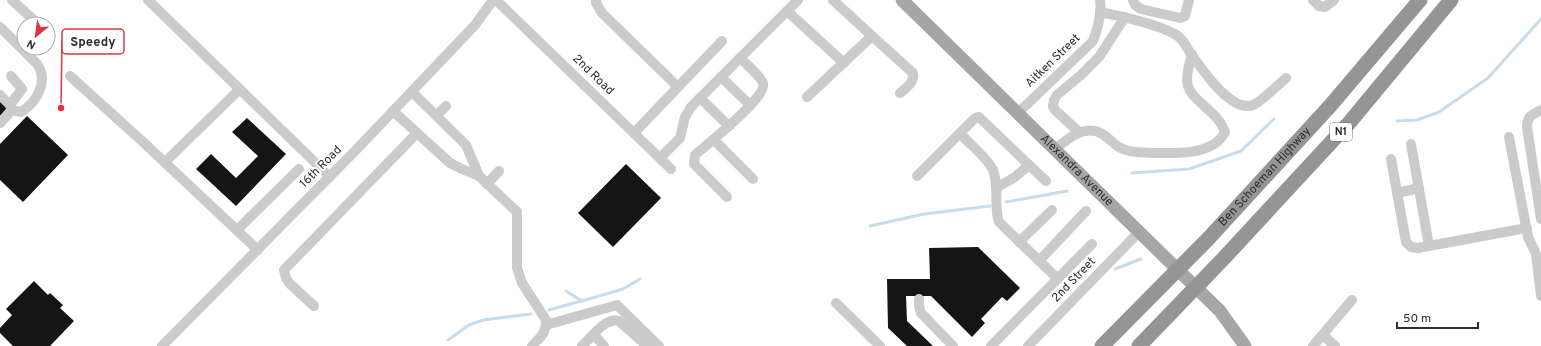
<svg xmlns="http://www.w3.org/2000/svg" width="1541" height="346" font-family="Overpass,sans-serif">
	<style>
		.lines { fill: none; stroke-linecap: round; stroke-linejoin: round }
		.stream { stroke: #c8ddeb; stroke-width: 3 }
		.building { fill: #151515 }
		.minor { stroke: #cbcbcb; stroke-width: 10 }
		.major { stroke: #a6a6a6; stroke-width: 13 }
		.highway { stroke: #959595; stroke-width: 15 }
		.labels { text-anchor: middle; dominant-baseline: central; stroke-width: 4; stroke-linejoin: round; paint-order: stroke }
		.shield { fill: #fff; stroke: #6d6d6d; stroke-width: 1 }
		.shield-label { font-size: 11px; font-weight: bold; fill: #2e2e2e }
		.street-label { font-size: 12px; fill: #2e2e2e; stroke: #fff }
		.leader { fill: none; stroke: #e1343f; stroke-width: 1.5 }
		.callout-dot { fill: #e1343f; stroke: #fff; stroke-width: 1.5 }
		.callout { fill: #fff; stroke: #e1343f; stroke-width: 1.5 }
		.callout-label { font-size: 13px; text-anchor: middle; font-weight: bold; fill: #2e2e2e }
	</style>
	<rect width="100%" height="100%" fill="#fff"/>
	<g class="lines">
		<g class="stream">
			<path d="M 1397,121 L 1417,120 L 1439,112 L 1488,78 L 1541,19"/>
			<path d="M 1132,173 L 1189,169 L 1241,151 L 1274,119"/>
			<path d="M 1006,202 L 1067,191"/>
			<path d="M 870,226 L 924,214 L 990,206"/>
			<path d="M 1115,269 L 1141,259"/>
			<path d="M 566,291 L 582,301 L 623,289 L 640,279"/>
			<path d="M 549,310 L 581,301"/>
			<path d="M 448,340 L 469,325 L 483,320 L 531,314"/>
		</g>
	</g>
	<g class="building">
		<path d="M 0,99 L 7,108 L 0,116 Z"/>
		<path d="M 27,116 L 68,155 L 23,202 L 0,180 L 0,144 Z"/>
		<path d="M 247,118 L 286,154 L 236,206 L 196,169 L 211,154 L 236,178 L 258,156 L 232,132 Z"/>
		<path d="M 626,164 L 661,198 L 613,247 L 578,213 Z"/>
		<path d="M 978,247 L 1020,288 L 1007,301 L 1002,297 L 981,319 L 985,323 L 972,337 L 931,296 L 906,296 L 907,321 L 933,346 L 907,346 L 888,328 L 887,279 L 930,279 L 929,248 Z"/>
		<path d="M 34,281 L 48,295 L 50,293 L 63,305 L 60,308 L 74,321 L 50,346 L 13,346 L 0,333 L 0,328 L 12,315 L 6,309 Z"/>
	</g>
	<g class="lines">
		<g class="minor">
			<path d="M 12,0 L 38,24"/>
			<path d="M 148,0 L 330,177"/>
			<path d="M 496,0 L 671,169"/>
			<path d="M 596,0 L 596,3 L 602,13 L 677,86"/>
			<path d="M 1133,0 L 1135,5 L 1141,9 L 1180,18 L 1185,16 L 1189,0"/>
			<path d="M 1313,0 L 1319,6 L 1325,7 L 1334,0"/>
			<path d="M 787,11 L 844,63"/>
			<path d="M 1100,12 C 1120,16 1164,25 1179,37 C 1184,41 1187,48 1191,54 C 1202,69 1231,113 1253,105 C 1261,102 1279,84 1286,78"/>
			<path d="M 0,27 L 38,65 C 48,82 37,102 21,112 L 12,110"/>
			<path d="M 872,36 L 913,73 C 915,82 906,88 900,93"/>
			<path d="M 70,76 L 142,141 L 258,250"/>
			<path d="M 721,77 L 750,105"/>
			<path d="M 412,92 L 466,145 L 479,176"/>
			<path d="M 0,95 L 10,105 L 12,110 L 0,123"/>
			<path d="M 807,97 L 872,36 L 833,0"/>
			<path d="M 700,98 L 729,126 C 737,118 766,94 763,83 C 759,74 747,65 740,58"/>
			<path d="M 10,105 L 22,89 L 11,76"/>
			<path d="M 1541,110 C 1532,115 1527,116 1527,127 L 1541,219"/>
			<path d="M 393,111 L 450,163 L 462,169 L 479,176 L 517,212 L 517,268 L 522,283 L 546,320 C 547,333 540,337 532,346"/>
			<path d="M 1018,113 L 1093,41 C 1098,28 1102,14 1100,0"/>
			<path d="M 437,115 L 446,106"/>
			<path d="M 1079,132 L 1055,110 L 1053,106 L 1054,100 L 1057,95 L 1081,75 L 1099,57 L 1125,17"/>
			<path d="M 634,133 L 722,41"/>
			<path d="M 1509,137 L 1528,237 L 1536,254 L 1541,296"/>
			<path d="M 714,140 L 753,179"/>
			<path d="M 1411,144 L 1429,246"/>
			<path d="M 1055,149 C 1067,140 1079,128 1095,131 C 1107,133 1112,145 1123,149 C 1132,153 1142,152 1153,153 C 1175,153 1213,156 1225,132 C 1222,124 1219,120 1213,114 C 1188,90 1181,91 1192,54"/>
			<path d="M 660,158 L 680,138 L 685,117 L 691,107 L 798,0"/>
			<path d="M 1391,159 L 1406,242 L 1411,247 L 1418,248 L 1527,228"/>
			<path d="M 165,162 L 240,89"/>
			<path d="M 1029,165 L 979,117 L 975,118 L 960,133 C 969,144 987,157 993,170 C 1000,187 993,206 999,222 L 1058,279"/>
			<path d="M 917,176 L 960,133"/>
			<path d="M 487,184 L 499,171"/>
			<path d="M 996,188 L 1015,177 L 1029,165 L 1046,181"/>
			<path d="M 1397,193 L 1419,188"/>
			<path d="M 727,197 L 694,164 L 695,155 L 729,126"/>
			<path d="M 237,230 L 299,169"/>
			<path d="M 1019,242 L 1052,210"/>
			<path d="M 1039,261 L 1086,211"/>
			<path d="M 919,299 L 919,306 L 921,313 L 953,346"/>
			<path d="M 836,303 L 880,346"/>
			<path d="M 314,306 L 289,283 L 286,278 L 284,270 L 417,133"/>
			<path d="M 546,325 L 617,305 L 659,346"/>
			<path d="M 594,335 L 604,346"/>
			<path d="M 1323,335 L 1335,346"/>
			<path d="M 162,346 L 356,150 L 475,25 L 493,0"/>
			<path d="M 582,346 C 592,337 605,317 619,321 L 647,346"/>
			<path d="M 991,346 L 1092,244"/>
			<path d="M 1028,346 L 1139,232"/>
			<path d="M 1313,346 L 1352,300"/>
		</g>
		<path class="major" id="s1" d="M 902,0 L 1220,311 L 1245,346"/>
		<g class="highway">
			<path id="s2" d="M 1102,346 L 1208,239 L 1330,106 L 1420,0"/>
			<path d="M 1139,346 L 1224,258 L 1349,123 L 1451,0"/>
		</g>
	</g>
	<g class="labels">
		<rect class="shield" x="1330" y="123" width="22" height="18" rx="3"/>
		<g class="shield-label">
			<text x="1341" y="132">N1</text>
		</g>
		<g class="street-label">
			<text transform="translate(1053 61) rotate(-44)">Aitken Street</text>
			<text transform="translate(593 75) rotate(44)">2nd Road</text>
			<text transform="translate(321 167) rotate(-45)">16th Road</text>
			<text stroke="none"><textPath href="#s1" startOffset="244">Alexandra Avenue</textPath></text>
			<text stroke="none"><textPath href="#s2" startOffset="235">Ben Schoeman Highway</textPath></text>
			<text transform="translate(1074 280) rotate(-46)">2nd Street</text>
		</g>
	</g>
	<path class="leader" d="M61 108L62 41"/>
	<circle class="callout-dot" cx="61" cy="108" r="4"/>
	<rect class="callout" x="62" y="29" width="62" height="25" rx="4"/>
	<g class="callout-label">
		<text x="93" y="46">Speedy</text>
	</g>
	<g transform="translate(36 36) rotate(209)"><circle r="19" fill="#ffffff" stroke="#ababab"/>
	<path d="M0-3L7 15L0 10L-7 15Z" fill="#e1343f"/>
	<text y="-6" font-size="11" font-weight="bold" text-anchor="middle" fill="#2e2e2e">N</text>
	</g>
	<path d="M1397 322v6h81v-6" fill="none" stroke="#2e2e2e" stroke-width="2"/>
	<text x="1403" y="322" font-size="12" fill="#2e2e2e" stroke="#ffffff" stroke-width="3" paint-order="stroke">50 m</text>
</svg>
